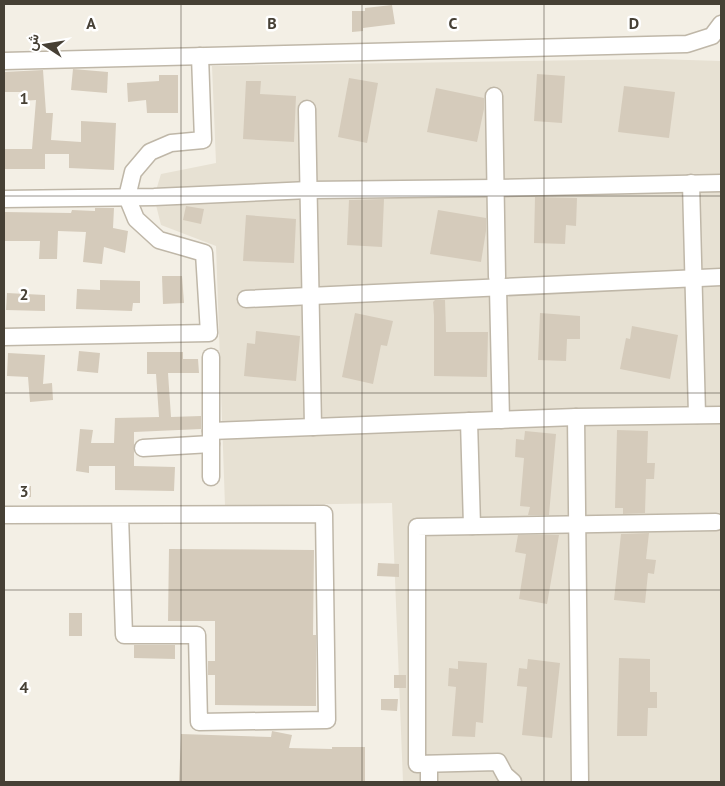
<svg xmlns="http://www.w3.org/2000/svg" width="725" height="786" font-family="'PT Sans',Vazirmatn,sans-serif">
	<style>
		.residential { fill: #e7e1d3 }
		.building { fill: #d5cbbb }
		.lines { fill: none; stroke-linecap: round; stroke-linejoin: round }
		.minor-casing { stroke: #bfb7a8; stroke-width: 19 }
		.minor { stroke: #fff; stroke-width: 16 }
		.grid { fill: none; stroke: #464035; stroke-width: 1; stroke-opacity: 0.55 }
		.grid-label { font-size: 16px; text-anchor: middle; font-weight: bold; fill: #464035; stroke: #fff; stroke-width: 5; stroke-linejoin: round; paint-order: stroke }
	</style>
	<rect width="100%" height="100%" fill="#f3efe5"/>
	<path class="residential" d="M 656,59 L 721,61 L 721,782 L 403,782 L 392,503 L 225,506 L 216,246 L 161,225 L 154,197 L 161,174 L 216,163 L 212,66 Z"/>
	<g class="building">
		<path d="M 392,5 L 395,24 L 363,28 L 363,31 L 352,32 L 352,11 L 365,11 L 365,8 Z"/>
		<path d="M 73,69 L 108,72 L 107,93 L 71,90 Z"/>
		<path d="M 43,70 L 46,113 L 53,113 L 51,140 L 81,142 L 81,121 L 116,123 L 114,170 L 69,168 L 69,154 L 45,154 L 45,169 L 4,169 L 4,149 L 32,149 L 36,100 L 22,101 L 22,92 L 4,92 L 4,72 Z"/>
		<path d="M 537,74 L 565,76 L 562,123 L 534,121 Z"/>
		<path d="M 159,75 L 178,75 L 178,113 L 147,113 L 146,100 L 128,102 L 127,83 L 159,81 Z"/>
		<path d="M 349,78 L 378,83 L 367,143 L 338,137 Z"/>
		<path d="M 246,81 L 261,81 L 260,94 L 296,96 L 294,142 L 243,139 Z"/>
		<path d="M 624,86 L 675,92 L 669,138 L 618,132 Z"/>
		<path d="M 436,88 L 484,98 L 484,109 L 477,142 L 427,132 Z"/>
		<path d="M 535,197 L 577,198 L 576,226 L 566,225 L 565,244 L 534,243 Z"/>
		<path d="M 384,199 L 382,247 L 347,245 L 349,200 Z"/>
		<path d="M 186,206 L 204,209 L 201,224 L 183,220 Z"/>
		<path d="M 95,208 L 114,208 L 113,228 L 128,231 L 125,253 L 104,247 L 102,264 L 83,262 L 86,232 L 58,231 L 57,259 L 39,259 L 40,241 L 4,241 L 4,212 L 71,213 L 72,210 L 95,211 Z"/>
		<path d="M 438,210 L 486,218 L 486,231 L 481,262 L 430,254 Z"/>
		<path d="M 246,215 L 296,219 L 294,263 L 243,261 Z"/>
		<path d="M 162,276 L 182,276 L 184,303 L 163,304 Z"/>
		<path d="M 100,280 L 140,281 L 140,303 L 133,303 L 132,311 L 76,309 L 77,289 L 100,290 Z"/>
		<path d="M 7,293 L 45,295 L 45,311 L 6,310 Z"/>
		<path d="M 435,300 L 445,300 L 446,332 L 488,332 L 487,377 L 434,376 L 434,315 L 433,302 Z"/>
		<path d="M 355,313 L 393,321 L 387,346 L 381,345 L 373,384 L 342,377 Z"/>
		<path d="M 540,313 L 580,316 L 580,339 L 567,339 L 566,361 L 538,360 Z"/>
		<path d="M 632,326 L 678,335 L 670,379 L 620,369 L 626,338 L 630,339 Z"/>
		<path d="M 256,331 L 300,336 L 296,381 L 244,376 L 247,343 L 255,344 Z"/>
		<path d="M 79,351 L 100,353 L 98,373 L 77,371 Z"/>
		<path d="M 147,352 L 183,352 L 183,359 L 198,359 L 199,373 L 168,373 L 171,417 L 201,416 L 201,429 L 134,432 L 134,466 L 175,467 L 174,491 L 115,490 L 115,466 L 89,466 L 89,473 L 76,471 L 80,429 L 93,430 L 91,443 L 114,443 L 115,418 L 159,417 L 156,374 L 147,374 Z"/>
		<path d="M 8,353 L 45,355 L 43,384 L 52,383 L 53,400 L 30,402 L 28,377 L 7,376 Z"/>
		<path d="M 617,430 L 648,431 L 647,463 L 655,463 L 654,479 L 646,479 L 645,513 L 623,514 L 623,508 L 615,508 Z"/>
		<path d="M 525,431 L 556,434 L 549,515 L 528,515 L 530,507 L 520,506 L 524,458 L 515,457 L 516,439 L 524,440 Z"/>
		<path d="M 19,486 L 31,486 L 31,497 L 20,498 Z"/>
		<path d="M 649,533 L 646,559 L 656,560 L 654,574 L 648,573 L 645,603 L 614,600 L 621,534 Z"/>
		<path d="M 518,535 L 559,535 L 547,604 L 519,599 L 526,554 L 515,552 Z"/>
		<path d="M 169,549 L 314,550 L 313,635 L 316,635 L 316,706 L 215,705 L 215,675 L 208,675 L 208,661 L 215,661 L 215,621 L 168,621 Z"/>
		<path d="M 378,563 L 399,564 L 399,577 L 377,576 Z"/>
		<rect x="69" y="613" width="13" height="23"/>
		<path d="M 134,645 L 175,645 L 175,659 L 134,658 Z"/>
		<path d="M 619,658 L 650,659 L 650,692 L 657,692 L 657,708 L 648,708 L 647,736 L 617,736 Z"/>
		<path d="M 528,659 L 560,663 L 552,738 L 522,735 L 527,687 L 517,686 L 519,668 L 527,669 Z"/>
		<path d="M 458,661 L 487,663 L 483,723 L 476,722 L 475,737 L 452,736 L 456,687 L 448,686 L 449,668 L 458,669 Z"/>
		<rect x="394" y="675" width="12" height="13"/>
		<path d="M 381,699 L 398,699 L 397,711 L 381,710 Z"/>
		<path d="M 272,731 L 292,735 L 289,748 L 332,749 L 332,747 L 365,747 L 365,782 L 179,782 L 181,734 L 271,737 Z"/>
	</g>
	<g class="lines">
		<g class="minor-casing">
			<g id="minor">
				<path d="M 4,61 L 687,44 L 712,36 L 721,24"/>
				<path d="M 494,96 L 497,277"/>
				<path d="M 307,109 L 313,427"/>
				<path d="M 691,183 L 697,415"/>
				<path d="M 4,199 L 154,197 L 309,190 L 495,188 L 721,183"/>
				<path d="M 498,288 L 501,420"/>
				<path d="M 246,299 L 721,277"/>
				<path d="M 4,337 L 209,333 L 204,253 L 159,240 L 136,219 L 127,197 L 133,172 L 150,152 L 171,143 L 203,140 L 200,56"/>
				<path d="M 211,357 L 211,477"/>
				<path d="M 576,417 L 580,782"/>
				<path d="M 469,421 L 472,526"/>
				<path d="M 211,431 L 576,417 L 721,415"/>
				<path d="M 143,448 L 211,444"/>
				<path d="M 4,515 L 324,514 L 327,720 L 199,722 L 197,635 L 124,635 L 120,515"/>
				<path d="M 429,782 L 429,764"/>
				<path d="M 513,782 L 505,775 L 498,762 L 417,764 L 417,527 L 716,522"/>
			</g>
		</g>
		<use href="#minor" class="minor"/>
	</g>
	<path class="grid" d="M 181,4 L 181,782M 362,4 L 362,782M 544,4 L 544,782M 4,196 L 721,196M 4,393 L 721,393M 4,590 L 721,590"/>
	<g class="grid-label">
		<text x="91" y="29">A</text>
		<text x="272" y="29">B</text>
		<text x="453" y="29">C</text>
		<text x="634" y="29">D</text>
		<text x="24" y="104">1</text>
		<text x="24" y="300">2</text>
		<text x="24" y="497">3</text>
		<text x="24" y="693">4</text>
	</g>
	<rect width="725" height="786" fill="none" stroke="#464035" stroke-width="10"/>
	<g transform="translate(45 45) rotate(282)" stroke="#ffffff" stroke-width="4" paint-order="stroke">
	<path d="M0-4L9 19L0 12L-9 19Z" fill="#464035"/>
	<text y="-8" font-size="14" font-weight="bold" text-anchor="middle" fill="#464035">ش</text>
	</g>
</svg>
